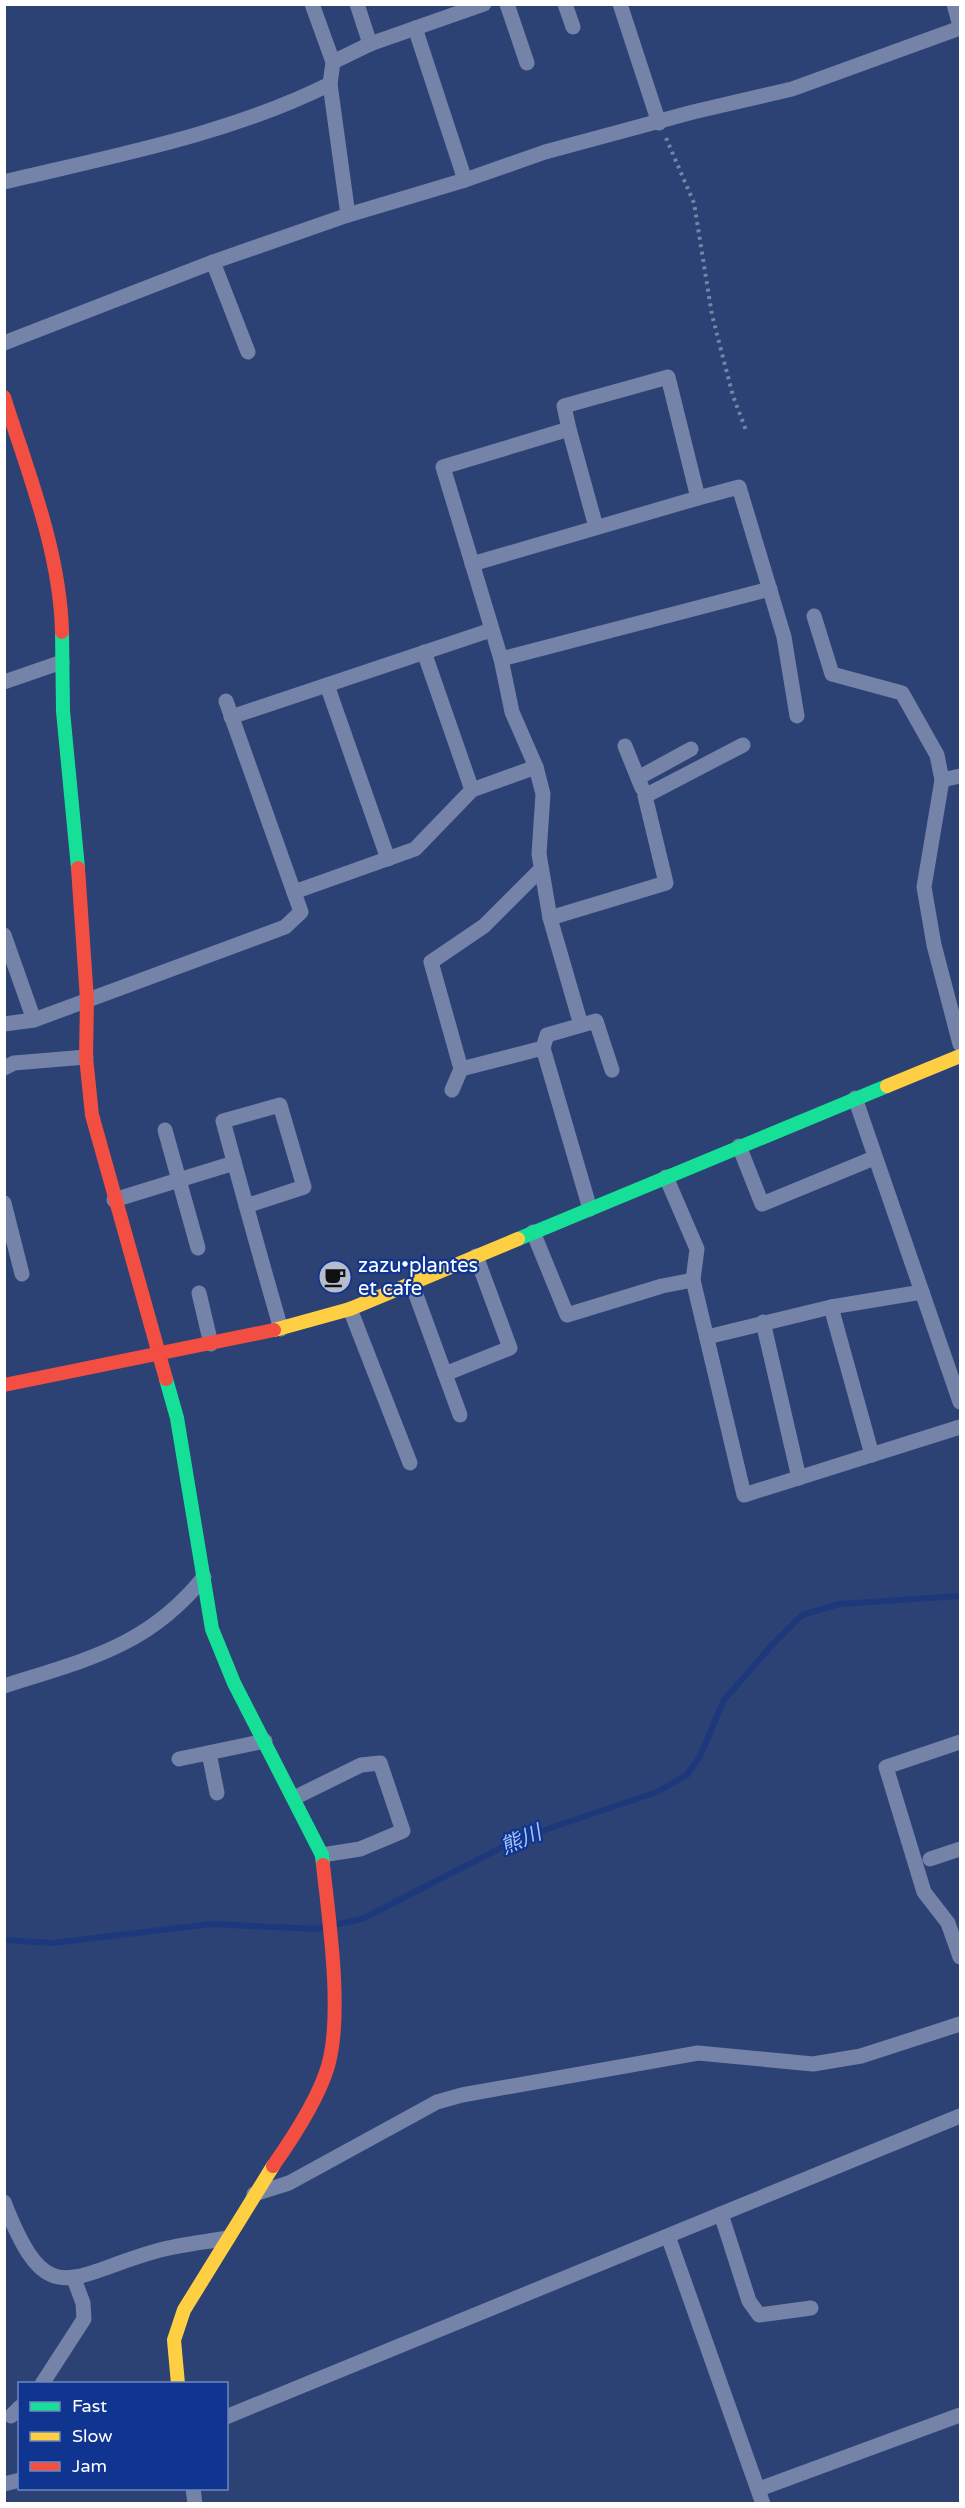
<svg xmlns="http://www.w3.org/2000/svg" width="965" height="2508" font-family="'Varela Round','Noto Sans JP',sans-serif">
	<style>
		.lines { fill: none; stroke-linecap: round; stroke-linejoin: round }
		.stream { stroke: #1d397c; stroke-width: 6 }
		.path { stroke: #7483a7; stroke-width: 4; stroke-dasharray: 3 4.5; stroke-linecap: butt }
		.street { stroke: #7483a7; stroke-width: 15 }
		.fast { stroke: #16e098; stroke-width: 14 }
		.slow { stroke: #ffcf43; stroke-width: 14 }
		.jam { stroke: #f24e42; stroke-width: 14 }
		.labels { text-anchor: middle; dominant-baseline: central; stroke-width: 4.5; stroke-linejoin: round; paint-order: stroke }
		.poi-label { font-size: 20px; fill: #fff; stroke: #0f3591; text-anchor: start }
		.water-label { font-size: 21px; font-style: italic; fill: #a5c0fb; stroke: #0f3591 }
	</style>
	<rect width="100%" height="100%" fill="#2c4274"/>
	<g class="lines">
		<path class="stream" d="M 4,1940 L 53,1943 L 211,1924 L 315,1929 L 362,1919 L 518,1839 L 657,1792 L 687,1775 L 700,1756 L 724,1700 L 773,1644 L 802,1615 L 840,1604 L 960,1596"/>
		<path class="path" d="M 666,138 L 694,203 L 712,315 L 733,396 L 747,433"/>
		<g class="street">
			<path d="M 357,4 L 370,44"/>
			<path d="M 507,4 L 527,63"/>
			<path d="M 565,4 L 573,27"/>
			<path d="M 620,4 L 659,123"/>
			<path d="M 954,4 L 960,26"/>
			<path d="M 415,28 L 465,180"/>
			<path d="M 333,62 L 370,44 L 484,4"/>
			<path d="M 330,84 L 348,215"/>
			<path d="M 4,182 C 112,156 230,134 330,84 L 333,62 L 312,4"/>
			<path d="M 213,262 L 248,352"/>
			<path d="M 4,343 L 213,262 L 348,215 L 465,180 L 545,152 L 693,112 L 792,89 L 960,28"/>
			<path d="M 569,429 L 596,527"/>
			<path d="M 472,564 L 698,498"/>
			<path d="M 814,616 L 832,674 L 902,693 L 937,755 L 942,780 L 924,887 L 934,945 L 960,1044"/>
			<path d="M 501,659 L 770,589"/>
			<path d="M 4,682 L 62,662"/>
			<path d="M 327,685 L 388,859"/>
			<path d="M 231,717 L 491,630"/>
			<path d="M 625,746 L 642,788"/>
			<path d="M 638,778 L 691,749"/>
			<path d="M 942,780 L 960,776"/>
			<path d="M 472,790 L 536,767"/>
			<path d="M 294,892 L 415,849 L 472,790 L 424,652"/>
			<path d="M 550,918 L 666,883 L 645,796 L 743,745"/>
			<path d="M 4,935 L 34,1020"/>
			<path d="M 4,1024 L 34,1020 L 285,927 L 301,912 L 226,701"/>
			<path d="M 581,1025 L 550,918 L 539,854 L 543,794 L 536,767 L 512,712 L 501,659 L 443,467 L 569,429 L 564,406 L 668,377 L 698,498 L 739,487 L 784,637 L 797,716"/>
			<path d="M 543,1048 L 590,1209"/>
			<path d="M 4,1068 L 14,1063 L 86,1057"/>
			<path d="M 461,1069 L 431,962 L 484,926 L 541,869"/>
			<path d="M 452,1090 L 461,1069 L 543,1048 L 547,1035 L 596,1021 L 612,1070"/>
			<path d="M 855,1098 L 960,1402"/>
			<path d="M 165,1130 L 198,1248"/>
			<path d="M 739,1146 L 762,1204 L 874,1158"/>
			<path d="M 666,1177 L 697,1249 L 693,1280 L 744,1495 L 960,1427"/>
			<path d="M 114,1200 L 234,1163"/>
			<path d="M 4,1203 L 22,1274"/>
			<path d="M 246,1206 L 304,1187 L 280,1105 L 223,1121 C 242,1191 261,1260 281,1329"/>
			<path d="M 533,1232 L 567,1315 L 662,1286 L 693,1280"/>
			<path d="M 412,1284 L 460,1415"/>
			<path d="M 199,1293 L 211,1344"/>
			<path d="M 831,1307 L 872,1455"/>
			<path d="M 350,1309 L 410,1463"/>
			<path d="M 763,1322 L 799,1478"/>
			<path d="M 707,1337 L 831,1307 L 922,1292"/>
			<path d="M 445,1374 L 510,1348 L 476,1256"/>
			<path d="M 4,1686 C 85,1660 148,1647 204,1577"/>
			<path d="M 960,1742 L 886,1767 L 924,1892 L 948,1923 L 960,1957"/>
			<path d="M 209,1753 L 217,1793"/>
			<path d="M 179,1759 L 265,1741"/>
			<path d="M 294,1798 L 361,1765 L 380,1763 L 403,1831 L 360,1849 L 322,1855"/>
			<path d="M 930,1859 L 960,1849"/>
			<path d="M 254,2194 L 289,2183 L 437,2102 L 462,2095 L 698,2053 L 813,2064 L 861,2056 L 960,2024"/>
			<path d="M 4,2202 C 48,2316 70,2274 160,2250 C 182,2244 206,2242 228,2238"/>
			<path d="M 721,2214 L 749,2301 L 759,2315 L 811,2308"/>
			<path d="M 668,2236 L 763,2504"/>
			<path d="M 42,2384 L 84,2319 L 83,2303 L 74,2279"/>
			<path d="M 11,2416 L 20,2407"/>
			<path d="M 226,2417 L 960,2116"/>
			<path d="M 4,2484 L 20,2480"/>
			<path d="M 193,2488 L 195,2504"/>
			<path d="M 759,2489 L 960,2415"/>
		</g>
		<g class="fast">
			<path d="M 62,632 L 63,711 L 78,868"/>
			<path d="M 518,1239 L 887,1086"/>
			<path d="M 166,1379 L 177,1418 L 212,1629 L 234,1683 L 322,1855 L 323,1865"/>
		</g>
		<g class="slow">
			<path d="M 887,1086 L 960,1056"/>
			<path d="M 274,1330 L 350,1309 L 518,1239"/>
			<path d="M 178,2384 L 174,2340 L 184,2310 L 273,2166"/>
		</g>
		<g class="jam">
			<path d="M 4,397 C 28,473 60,551 62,632"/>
			<path d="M 78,868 L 87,1000 L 86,1057 L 92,1115 L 166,1379"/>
			<path d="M 4,1385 L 274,1330"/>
			<path d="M 273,2166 C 292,2139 319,2097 328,2066 C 343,2014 329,1920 323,1865"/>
		</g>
	</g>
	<defs>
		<g id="cafe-disc" transform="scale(1.725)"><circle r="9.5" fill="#b5bdce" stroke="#0f3591"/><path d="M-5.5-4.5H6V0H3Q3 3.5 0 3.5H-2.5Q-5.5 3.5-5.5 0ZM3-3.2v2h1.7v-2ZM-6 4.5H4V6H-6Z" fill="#111"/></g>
	</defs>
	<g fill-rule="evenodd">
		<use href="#cafe-disc" x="335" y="1277"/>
	</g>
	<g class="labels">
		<g class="poi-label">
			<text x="358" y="1266">zazu•plantes<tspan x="358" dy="23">et cafe</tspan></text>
		</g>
		<g class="water-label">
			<text transform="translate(521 1840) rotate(-23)">熊川</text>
		</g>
	</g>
	<rect width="965" height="2508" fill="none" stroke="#ffffff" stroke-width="12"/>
	<rect x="18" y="2382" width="210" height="108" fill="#0f3591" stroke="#6f86bd" stroke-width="1.5"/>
	<rect x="30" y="2402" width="30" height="9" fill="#16e098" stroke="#6f86bd" stroke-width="1.5"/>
	<text x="72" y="2412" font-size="18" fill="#ffffff">Fast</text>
	<rect x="30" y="2432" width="30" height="9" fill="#ffcf43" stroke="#6f86bd" stroke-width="1.5"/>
	<text x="72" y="2442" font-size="18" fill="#ffffff">Slow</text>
	<rect x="30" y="2462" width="30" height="9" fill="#f24e42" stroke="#6f86bd" stroke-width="1.5"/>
	<text x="72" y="2472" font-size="18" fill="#ffffff">Jam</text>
</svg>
